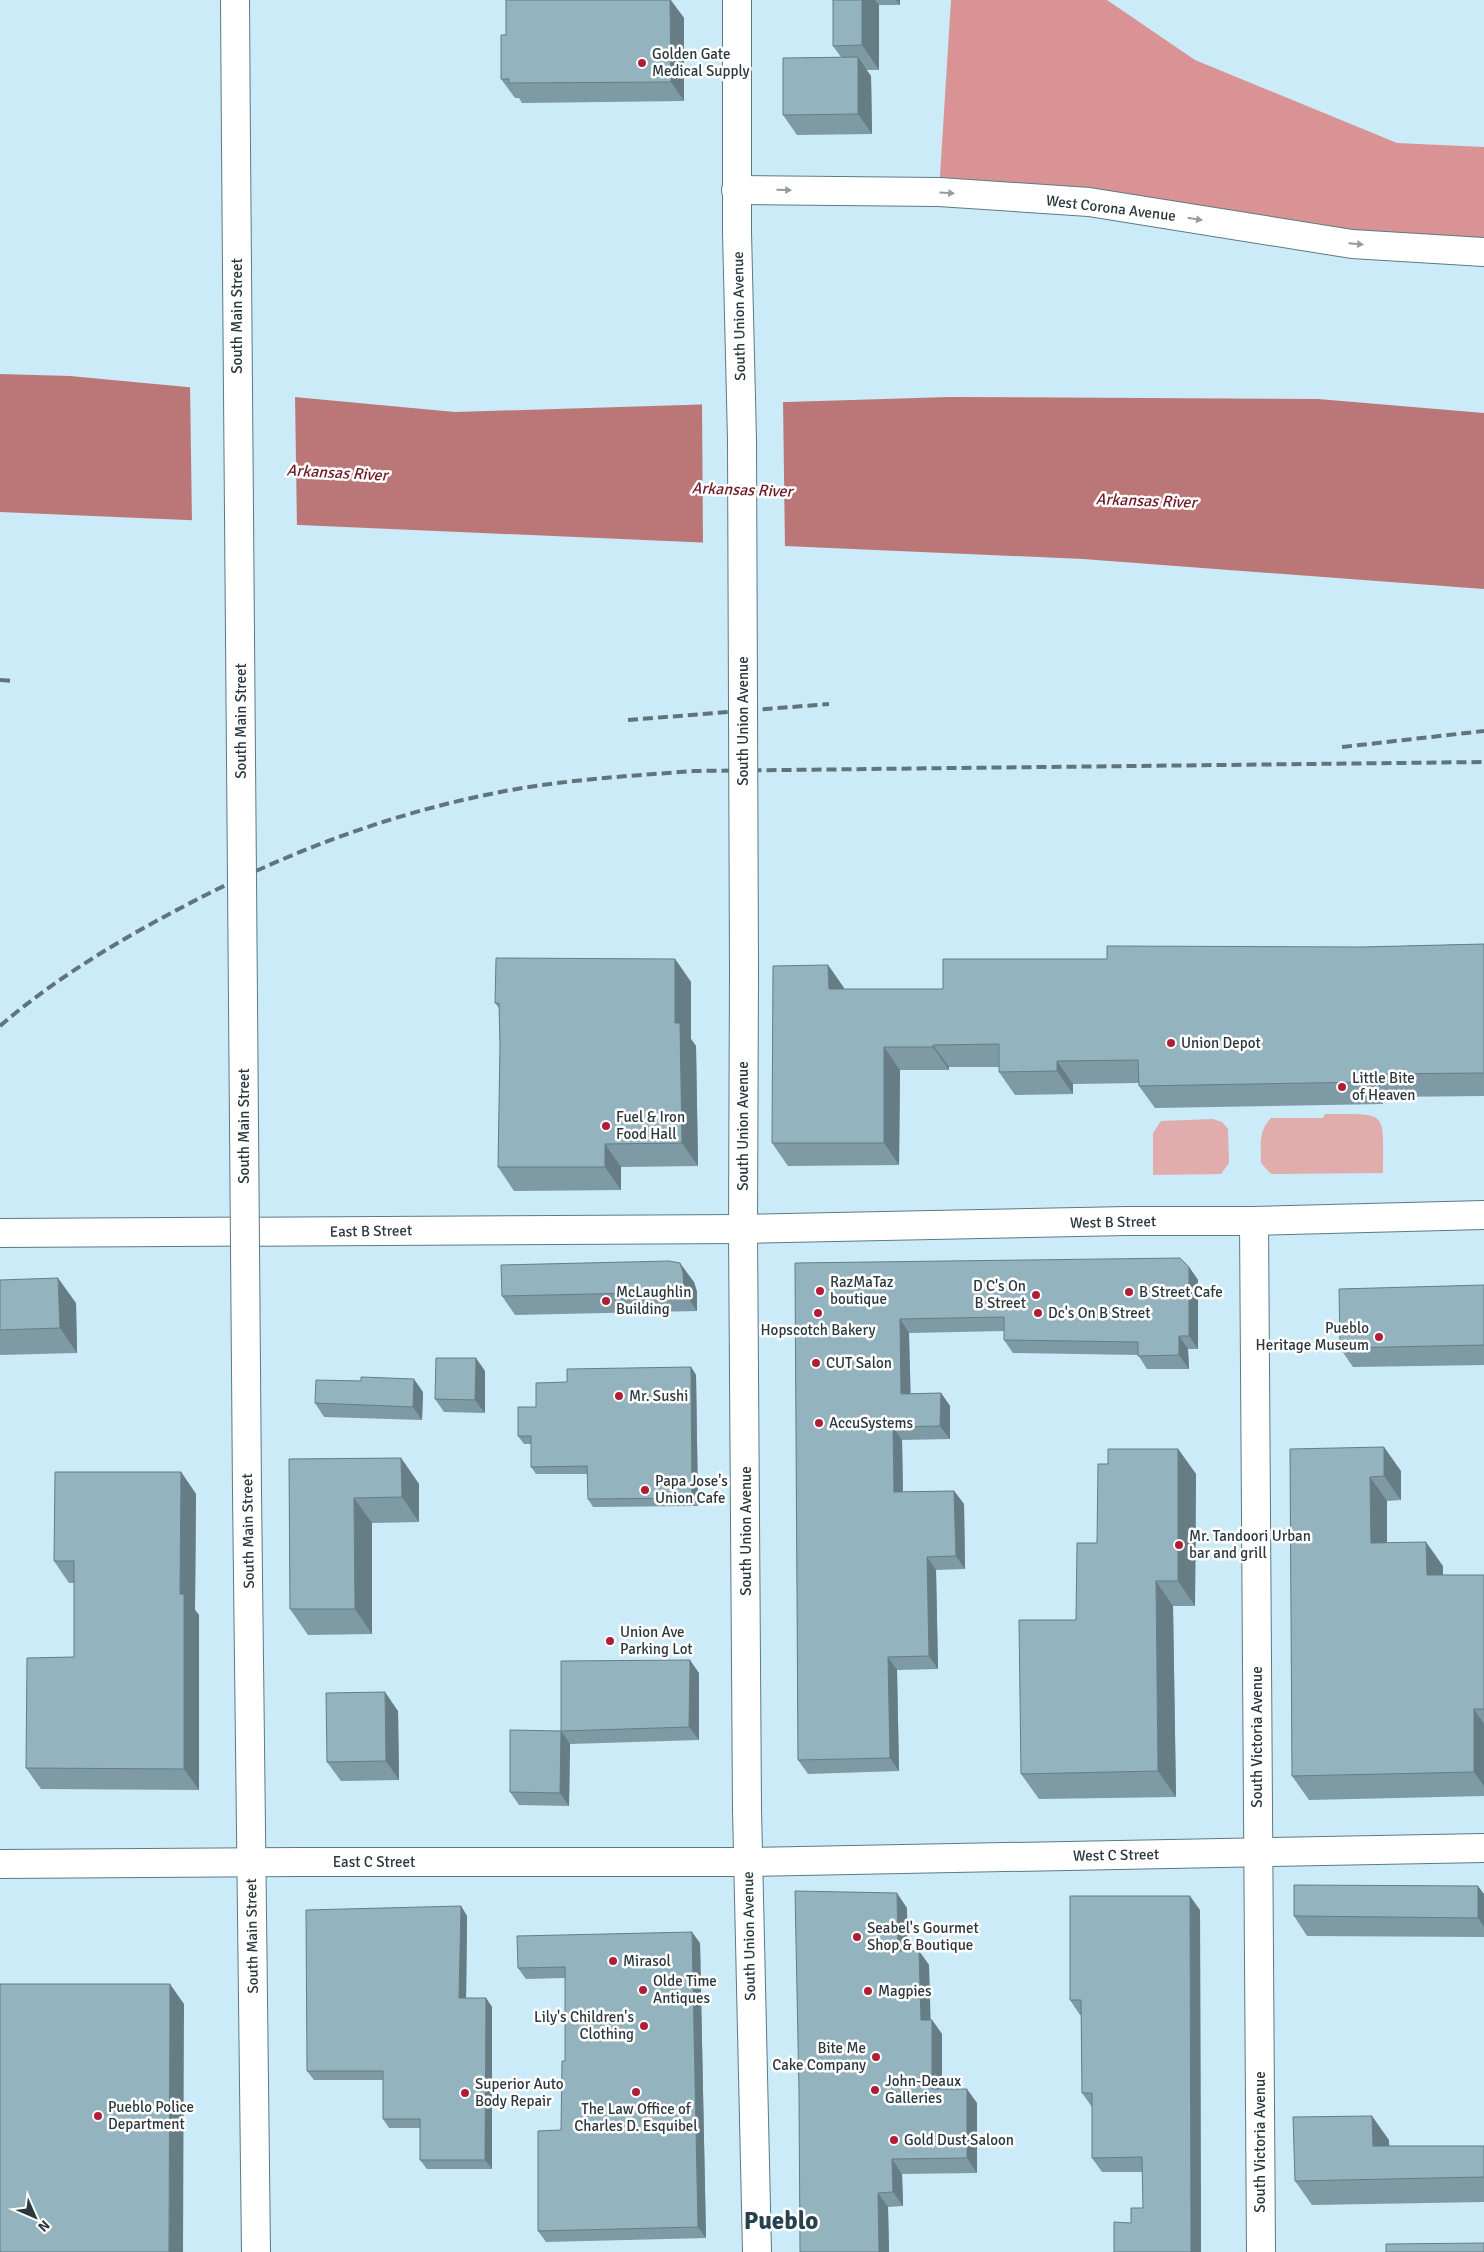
<svg xmlns="http://www.w3.org/2000/svg" width="1484" height="2252" font-family="Signika,sans-serif">
	<style>
		.green { fill: #e0acac }
		.forest { fill: #da9394 }
		.water { fill: #bb7778 }
		.pier { fill: #cbebf8 }
		.lines { fill: none; stroke-linecap: round; stroke-linejoin: round }
		.minor-casing { stroke: #5c7a85; stroke-width: 30 }
		.tertiary-casing { stroke: #5c7a85; stroke-width: 30 }
		.minor { stroke: #fff; stroke-width: 28 }
		.tertiary { stroke: #fff; stroke-width: 28 }
		.rail { stroke: #61747c; stroke-width: 4; stroke-dasharray: 10 5; stroke-linecap: butt }
		.tertiary-bridge-casing { stroke: #5c7a85; stroke-width: 30; stroke-linecap: butt }
		.tertiary-bridge { stroke: #fff; stroke-width: 28 }
		.wall { fill: #7e9aa4 }
		.shaded-wall { fill: #677d86 }
		.building { fill: #93b3bf; stroke: #677d86 }
		.oneway { fill: #959c9e }
		.poi-dot { fill: #b01d37; stroke: #fff; stroke-width: 2 }
		.labels { text-anchor: middle; dominant-baseline: central; stroke-width: 5; stroke-linejoin: round; paint-order: stroke }
		.poi-label { font-size: 15px; fill: #2b383d; stroke: #fff; text-anchor: start }
		.street-label { font-size: 15px; fill: #2b383d; stroke: #fff }
		.water-label { font-size: 16px; font-style: italic; fill: #6f1b26; stroke: #fff }
		.town-label { font-size: 25px; font-weight: bold; fill: #26424d; stroke: #fff }
	</style>
	<rect width="100%" height="100%" fill="#cbebf8"/>
	<g class="green">
		<path d="M 1325,1114 C 1389,1114 1383,1109 1383,1173 L 1273,1174 L 1270,1173 L 1261,1163 C 1261,1146 1258,1131 1271,1118 L 1323,1118 Z"/>
		<path d="M 1213,1119 L 1222,1122 L 1228,1129 L 1229,1163 L 1221,1174 L 1153,1175 L 1153,1133 L 1161,1121 Z"/>
	</g>
	<path class="forest" d="M 951,0 L 1107,0 L 1195,60 L 1397,143 L 1484,147 L 1484,252 L 939,192 Z"/>
	<path class="water" d="M 0,374 L 70,376 L 455,412 L 949,397 L 1318,399 L 1484,413 L 1484,589 L 1083,559 L 0,512 Z"/>
	<g class="pier">
		<path d="M 190,385 L 295,395 L 297,528 L 192,523 Z"/>
		<path d="M 783,400 L 785,549 L 703,545 L 702,402 Z"/>
	</g>
	<g class="lines">
		<g class="minor-casing">
			<g id="minor">
				<path d="M 736,190 L 939,192 L 1089,202 L 1352,244 L 1484,252"/>
				<path d="M 1254,1221 L 1261,2252"/>
				<path d="M 0,1233 L 743,1229 L 1128,1221 L 1254,1221 L 1484,1215"/>
				<path d="M 0,1864 L 301,1862 L 748,1862 L 1484,1848"/>
			</g>
		</g>
		<g class="tertiary-casing">
			<g id="tertiary">
				<path d="M 235,0 L 236,147"/>
				<path d="M 737,232 L 737,0"/>
				<path d="M 744,971 L 743,1229 L 747,1809 L 757,2252"/>
				<path d="M 247,1492 L 256,2252"/>
			</g>
		</g>
		<use href="#minor" class="minor"/>
		<use href="#tertiary" class="tertiary"/>
		<g class="rail">
			<path d="M 0,680 L 15,681"/>
			<path d="M 628,720 L 829,704"/>
			<path d="M 1342,747 L 1484,731"/>
			<path d="M 0,1026 C 52,981 113,944 173,912 C 276,857 380,816 495,793 C 560,780 627,776 694,771 L 1484,762"/>
		</g>
		<g class="tertiary-bridge-casing">
			<g id="tertiary-bridge">
				<path d="M 236,147 L 247,1492"/>
				<path d="M 737,232 L 742,440 L 744,971"/>
			</g>
		</g>
		<use href="#tertiary-bridge" class="tertiary-bridge"/>
	</g>
	<g class="wall">
		<path d="M 506,0 L 671,0 L 684,18 L 684,101 L 522,103 L 519,98 L 515,98 L 501,79 L 506,35 Z"/>
		<path d="M 833,0 L 900,0 L 900,5 L 879,5 L 879,70 L 866,70 L 871,76 L 872,134 L 797,135 L 783,115 L 841,57 L 833,46 Z"/>
		<path d="M 1484,944 L 1484,1096 L 1383,1097 L 1383,1104 L 1155,1108 L 1139,1086 L 1139,1083 L 1073,1084 L 1073,1094 L 1015,1095 L 999,1072 L 999,1067 L 949,1067 L 949,1070 L 900,1070 L 899,1165 L 788,1166 L 772,1143 L 828,965 L 844,988 L 844,989 L 943,989 L 1107,959 L 1363,947 Z"/>
		<path d="M 675,959 L 691,982 L 691,1039 L 696,1046 L 698,1166 L 621,1167 L 621,1190 L 514,1191 L 498,1167 L 500,1046 L 499,1008 L 495,1003 Z"/>
		<path d="M 795,1263 L 1189,1267 L 1198,1280 L 1198,1349 L 1188,1349 L 1189,1369 L 1147,1369 L 1138,1355 L 1013,1353 L 1004,1340 L 1004,1331 L 909,1333 L 910,1394 L 941,1393 L 950,1406 L 950,1439 L 902,1440 L 903,1492 L 954,1491 L 964,1504 L 965,1569 L 936,1570 L 938,1669 L 897,1670 L 899,1771 L 808,1774 L 798,1760 Z"/>
		<path d="M 0,1280 L 76,1303 L 77,1353 L 0,1355 Z"/>
		<path d="M 694,1282 L 697,1292 L 697,1311 L 515,1315 L 502,1296 Z"/>
		<path d="M 1484,1285 L 1484,1365 L 1353,1367 L 1340,1348 Z"/>
		<path d="M 691,1367 L 696,1375 L 698,1506 L 593,1507 L 588,1499 L 588,1474 L 536,1474 L 531,1467 L 531,1444 L 524,1444 L 518,1436 L 536,1407 L 567,1382 Z"/>
		<path d="M 485,1371 L 485,1413 L 444,1412 L 435,1399 Z"/>
		<path d="M 423,1392 L 422,1420 L 324,1417 L 315,1403 Z"/>
		<path d="M 1178,1449 L 1196,1474 L 1195,1606 L 1173,1606 L 1176,1797 L 1039,1799 L 1021,1774 L 1076,1620 L 1097,1543 L 1108,1464 Z"/>
		<path d="M 1290,1449 L 1401,1471 L 1401,1500 L 1387,1501 L 1387,1543 L 1443,1566 L 1443,1575 L 1484,1575 L 1484,1796 L 1309,1800 L 1292,1776 Z"/>
		<path d="M 401,1458 L 419,1484 L 419,1522 L 372,1523 L 372,1634 L 308,1635 L 290,1609 L 289,1459 Z"/>
		<path d="M 181,1472 L 196,1494 L 195,1610 L 199,1615 L 199,1790 L 41,1789 L 26,1768 L 74,1657 L 74,1583 L 69,1583 L 54,1561 Z"/>
		<path d="M 699,1673 L 699,1740 L 570,1744 L 569,1806 L 519,1805 L 510,1792 L 561,1731 Z"/>
		<path d="M 398,1711 L 399,1780 L 341,1781 L 327,1762 Z"/>
		<path d="M 1484,1894 L 1484,1937 L 1307,1936 L 1294,1916 Z"/>
		<path d="M 461,1906 L 467,1916 L 466,1998 L 486,1998 L 492,2007 L 492,2169 L 427,2169 L 420,2160 L 420,2128 L 389,2128 L 383,2119 L 383,2080 L 314,2080 L 307,2071 Z"/>
		<path d="M 907,1908 L 907,1951 L 919,1951 L 929,1965 L 930,2020 L 932,2020 L 942,2034 L 942,2089 L 977,2103 L 977,2173 L 902,2174 L 903,2206 L 888,2207 L 889,2252 L 800,2252 Z"/>
		<path d="M 1200,1910 L 1201,2252 L 1131,2223 L 1143,2208 L 1143,2172 L 1102,2172 L 1092,2158 L 1092,2107 L 1082,2093 L 1081,2015 L 1080,2015 L 1070,2000 Z"/>
		<path d="M 700,1943 L 706,2238 L 546,2242 L 538,2231 L 561,2130 L 565,2061 L 565,1978 L 526,1979 L 518,1968 Z"/>
		<path d="M 1389,2140 L 1389,2146 L 1484,2146 L 1484,2202 L 1312,2205 L 1295,2181 Z"/>
	</g>
	<g class="shaded-wall">
		<path d="M 670,0 L 684,18 L 684,101 L 671,82 Z"/>
		<path d="M 862,0 L 875,0 L 879,5 L 879,70 L 862,45 Z"/>
		<path d="M 896,0 L 900,0 L 900,5 Z"/>
		<path d="M 858,57 L 871,76 L 872,134 L 858,114 Z"/>
		<path d="M 675,959 L 691,982 L 691,1039 L 696,1046 L 698,1166 L 682,1143 L 675,1023 Z"/>
		<path d="M 828,965 L 844,988 L 845,1012 L 829,989 Z"/>
		<path d="M 933,1045 L 949,1067 L 949,1070 L 933,1047 Z"/>
		<path d="M 884,1047 L 900,1070 L 899,1165 L 884,1143 Z"/>
		<path d="M 1057,1061 L 1073,1084 L 1073,1094 L 1057,1071 Z"/>
		<path d="M 1367,1074 L 1383,1097 L 1383,1104 L 1367,1082 Z"/>
		<path d="M 605,1144 L 621,1167 L 621,1190 L 605,1167 Z"/>
		<path d="M 680,1263 L 694,1282 L 697,1292 L 697,1311 L 684,1292 Z"/>
		<path d="M 1189,1267 L 1198,1280 L 1198,1349 L 1189,1336 Z"/>
		<path d="M 58,1278 L 76,1303 L 77,1353 L 60,1328 Z"/>
		<path d="M 900,1319 L 909,1333 L 911,1407 L 901,1394 Z"/>
		<path d="M 1179,1336 L 1188,1349 L 1189,1369 L 1179,1355 Z"/>
		<path d="M 476,1358 L 485,1371 L 485,1413 L 475,1400 Z"/>
		<path d="M 691,1367 L 696,1375 L 698,1506 L 692,1498 Z"/>
		<path d="M 414,1379 L 423,1392 L 422,1420 L 413,1407 Z"/>
		<path d="M 941,1393 L 950,1406 L 950,1439 L 940,1426 Z"/>
		<path d="M 893,1427 L 902,1440 L 903,1505 L 894,1492 Z"/>
		<path d="M 1384,1447 L 1401,1471 L 1401,1500 L 1384,1476 Z"/>
		<path d="M 1178,1449 L 1196,1474 L 1195,1606 L 1178,1581 Z"/>
		<path d="M 401,1458 L 419,1484 L 419,1522 L 402,1497 Z"/>
		<path d="M 181,1472 L 196,1494 L 195,1610 L 199,1615 L 199,1790 L 184,1769 L 180,1594 Z"/>
		<path d="M 1370,1477 L 1387,1501 L 1387,1567 L 1371,1543 Z"/>
		<path d="M 954,1491 L 964,1504 L 965,1569 L 956,1556 Z"/>
		<path d="M 354,1498 L 372,1523 L 372,1634 L 355,1609 Z"/>
		<path d="M 1426,1542 L 1443,1566 L 1443,1599 L 1427,1575 Z"/>
		<path d="M 927,1557 L 936,1570 L 938,1669 L 929,1656 Z"/>
		<path d="M 1156,1581 L 1173,1606 L 1176,1797 L 1158,1771 Z"/>
		<path d="M 888,1657 L 897,1670 L 899,1771 L 890,1758 Z"/>
		<path d="M 690,1660 L 699,1673 L 699,1740 L 689,1727 Z"/>
		<path d="M 385,1692 L 398,1711 L 399,1780 L 386,1761 Z"/>
		<path d="M 1474,1709 L 1484,1724 L 1484,1786 L 1474,1772 Z"/>
		<path d="M 561,1731 L 570,1744 L 569,1806 L 560,1793 Z"/>
		<path d="M 1478,1886 L 1484,1894 L 1484,1927 L 1478,1918 Z"/>
		<path d="M 897,1893 L 907,1908 L 908,1966 L 898,1951 Z"/>
		<path d="M 1190,1896 L 1200,1910 L 1201,2252 L 1191,2252 Z"/>
		<path d="M 461,1906 L 467,1916 L 466,2007 L 459,1998 Z"/>
		<path d="M 692,1932 L 700,1943 L 706,2238 L 698,2227 Z"/>
		<path d="M 919,1951 L 929,1965 L 931,2034 L 921,2020 Z"/>
		<path d="M 170,1984 L 184,2004 L 183,2252 L 169,2252 Z"/>
		<path d="M 486,1998 L 492,2007 L 492,2169 L 485,2160 Z"/>
		<path d="M 932,2020 L 942,2034 L 942,2104 L 932,2089 Z"/>
		<path d="M 967,2089 L 977,2103 L 977,2173 L 967,2158 Z"/>
		<path d="M 1372,2116 L 1389,2140 L 1390,2171 L 1373,2146 Z"/>
		<path d="M 892,2159 L 902,2174 L 903,2206 L 893,2192 Z"/>
		<path d="M 878,2193 L 888,2207 L 889,2252 L 879,2252 Z"/>
	</g>
	<g class="building">
		<path d="M 506,0 L 670,0 L 671,82 L 509,83 L 509,79 L 501,79 L 501,35 L 506,35 Z"/>
		<path d="M 833,0 L 862,0 L 862,45 L 833,46 Z"/>
		<path d="M 858,57 L 858,114 L 783,115 L 783,58 Z"/>
		<path d="M 1484,944 L 1484,1073 L 1367,1074 L 1367,1082 L 1139,1086 L 1138,1060 L 1057,1061 L 1057,1071 L 999,1072 L 999,1044 L 933,1045 L 933,1047 L 884,1047 L 884,1143 L 772,1143 L 773,966 L 828,965 L 829,989 L 943,989 L 943,959 L 1107,959 L 1107,946 L 1363,947 Z"/>
		<path d="M 496,958 L 675,959 L 675,1023 L 680,1023 L 682,1143 L 605,1144 L 605,1167 L 498,1167 L 500,1046 L 499,1003 L 495,1003 Z"/>
		<path d="M 1180,1258 L 1189,1267 L 1189,1336 L 1179,1336 L 1179,1355 L 1138,1356 L 1138,1342 L 1004,1340 L 1004,1317 L 900,1319 L 901,1394 L 941,1393 L 940,1426 L 893,1427 L 894,1492 L 954,1491 L 956,1556 L 927,1557 L 929,1656 L 888,1657 L 890,1758 L 798,1760 L 795,1263 Z"/>
		<path d="M 669,1261 L 680,1263 L 683,1272 L 684,1292 L 502,1296 L 501,1265 Z"/>
		<path d="M 58,1278 L 60,1328 L 0,1330 L 0,1280 Z"/>
		<path d="M 1484,1285 L 1484,1345 L 1340,1348 L 1339,1289 Z"/>
		<path d="M 436,1358 L 476,1358 L 475,1400 L 435,1399 Z"/>
		<path d="M 691,1367 L 692,1498 L 588,1499 L 587,1466 L 531,1467 L 531,1436 L 518,1436 L 518,1407 L 536,1407 L 536,1383 L 567,1382 L 567,1369 Z"/>
		<path d="M 361,1377 L 414,1379 L 413,1407 L 315,1403 L 316,1380 L 361,1381 Z"/>
		<path d="M 1384,1447 L 1384,1476 L 1370,1477 L 1371,1543 L 1426,1542 L 1427,1575 L 1484,1575 L 1484,1709 L 1474,1709 L 1474,1772 L 1292,1776 L 1290,1449 Z"/>
		<path d="M 1108,1449 L 1178,1449 L 1178,1581 L 1156,1581 L 1158,1771 L 1021,1774 L 1019,1620 L 1076,1620 L 1077,1543 L 1097,1543 L 1098,1464 L 1108,1464 Z"/>
		<path d="M 401,1458 L 402,1497 L 354,1498 L 355,1609 L 290,1609 L 289,1459 Z"/>
		<path d="M 55,1472 L 181,1472 L 180,1594 L 184,1594 L 184,1769 L 26,1768 L 27,1658 L 74,1657 L 74,1561 L 54,1561 Z"/>
		<path d="M 690,1660 L 689,1727 L 561,1731 L 561,1661 Z"/>
		<path d="M 385,1692 L 386,1761 L 327,1762 L 326,1693 Z"/>
		<path d="M 510,1730 L 561,1731 L 560,1793 L 510,1792 Z"/>
		<path d="M 1294,1885 L 1478,1886 L 1478,1918 L 1294,1916 Z"/>
		<path d="M 795,1891 L 897,1893 L 898,1951 L 919,1951 L 921,2020 L 932,2020 L 932,2089 L 967,2089 L 967,2158 L 892,2159 L 893,2192 L 878,2193 L 879,2252 L 800,2252 L 799,2092 Z"/>
		<path d="M 1070,1896 L 1190,1896 L 1191,2252 L 1114,2252 L 1114,2222 L 1131,2223 L 1131,2208 L 1143,2208 L 1142,2157 L 1092,2158 L 1092,2093 L 1082,2093 L 1081,2000 L 1070,2000 Z"/>
		<path d="M 461,1906 L 459,1998 L 486,1998 L 485,2160 L 420,2160 L 420,2119 L 383,2119 L 383,2071 L 307,2071 L 306,1910 Z"/>
		<path d="M 692,1932 L 698,2227 L 538,2231 L 538,2131 L 561,2130 L 562,2061 L 565,2061 L 565,1967 L 518,1968 L 517,1936 Z"/>
		<path d="M 0,1984 L 170,1984 L 169,2252 L 0,2252 Z"/>
		<path d="M 1372,2116 L 1373,2146 L 1484,2146 L 1484,2177 L 1295,2181 L 1293,2117 Z"/>
		<path d="M 1484,2243 L 1484,2252 L 1386,2252 L 1386,2244 Z"/>
	</g>
	<defs><path id="oneway-solid" d="M-6-.8H1V-3.2L6.5 0L1 3.2V.8H-6Z" transform="scale(1.25)"/></defs>
	<g class="oneway">
		<use href="#oneway-solid" transform="translate(784 190) rotate(1)"/>
		<use href="#oneway-solid" transform="translate(947 193) rotate(4)"/>
		<use href="#oneway-solid" transform="translate(1195 219) rotate(9)"/>
		<use href="#oneway-solid" transform="translate(1356 244) rotate(5)"/>
	</g>
	<g class="poi-dot">
		<circle cx="642" cy="63" r="5"/>
		<circle cx="1171" cy="1043" r="5"/>
		<circle cx="1342" cy="1087" r="5"/>
		<circle cx="606" cy="1126" r="5"/>
		<circle cx="820" cy="1291" r="5"/>
		<circle cx="1129" cy="1292" r="5"/>
		<circle cx="1036" cy="1295" r="5"/>
		<circle cx="606" cy="1301" r="5"/>
		<circle cx="818" cy="1313" r="5"/>
		<circle cx="1038" cy="1313" r="5"/>
		<circle cx="1379" cy="1337" r="5"/>
		<circle cx="816" cy="1363" r="5"/>
		<circle cx="619" cy="1396" r="5"/>
		<circle cx="819" cy="1423" r="5"/>
		<circle cx="645" cy="1490" r="5"/>
		<circle cx="1179" cy="1545" r="5"/>
		<circle cx="610" cy="1641" r="5"/>
		<circle cx="857" cy="1937" r="5"/>
		<circle cx="613" cy="1961" r="5"/>
		<circle cx="643" cy="1990" r="5"/>
		<circle cx="868" cy="1991" r="5"/>
		<circle cx="644" cy="2026" r="5"/>
		<circle cx="876" cy="2057" r="5"/>
		<circle cx="875" cy="2090" r="5"/>
		<circle cx="636" cy="2092" r="5"/>
		<circle cx="465" cy="2093" r="5"/>
		<circle cx="98" cy="2116" r="5"/>
		<circle cx="894" cy="2140" r="5"/>
	</g>
	<g class="labels">
		<g class="poi-label">
			<text x="652" y="54">Golden Gate<tspan x="652" dy="17">Medical Supply</tspan></text>
			<text x="1181" y="1043">Union Depot</text>
			<text x="1352" y="1078">Little Bite<tspan x="1352" dy="17">of Heaven</tspan></text>
			<text x="616" y="1117">Fuel &amp; Iron<tspan x="616" dy="17">Food Hall</tspan></text>
			<text x="830" y="1282">RazMaTaz<tspan x="830" dy="17">boutique</tspan></text>
			<text x="1026" y="1286" text-anchor="end">D C's On<tspan x="1026" dy="17">B Street</tspan></text>
			<text x="616" y="1292">McLaughlin<tspan x="616" dy="17">Building</tspan></text>
			<text x="1139" y="1292">B Street Cafe</text>
			<text x="1048" y="1313">Dc's On B Street</text>
			<text x="1369" y="1328" text-anchor="end">Pueblo<tspan x="1369" dy="17">Heritage Museum</tspan></text>
			<text x="818" y="1330" text-anchor="middle">Hopscotch Bakery</text>
			<text x="826" y="1363">CUT Salon</text>
			<text x="629" y="1396">Mr. Sushi</text>
			<text x="829" y="1423">AccuSystems</text>
			<text x="655" y="1481">Papa Jose's<tspan x="655" dy="17">Union Cafe</tspan></text>
			<text x="1189" y="1536">Mr. Tandoori Urban<tspan x="1189" dy="17">bar and grill</tspan></text>
			<text x="620" y="1632">Union Ave<tspan x="620" dy="17">Parking Lot</tspan></text>
			<text x="867" y="1928">Seabel's Gourmet<tspan x="867" dy="17">Shop &amp; Boutique</tspan></text>
			<text x="623" y="1961">Mirasol</text>
			<text x="653" y="1981">Olde Time<tspan x="653" dy="17">Antiques</tspan></text>
			<text x="878" y="1991">Magpies</text>
			<text x="634" y="2017" text-anchor="end">Lily's Children's<tspan x="634" dy="17">Clothing</tspan></text>
			<text x="866" y="2048" text-anchor="end">Bite Me<tspan x="866" dy="17">Cake Company</tspan></text>
			<text x="885" y="2081">John-Deaux<tspan x="885" dy="17">Galleries</tspan></text>
			<text x="475" y="2084">Superior Auto<tspan x="475" dy="17">Body Repair</tspan></text>
			<text x="108" y="2107">Pueblo Police<tspan x="108" dy="17">Department</tspan></text>
			<text x="636" y="2109" text-anchor="middle">The Law Office of<tspan x="636" dy="17">Charles D. Esquibel</tspan></text>
			<text x="904" y="2140">Gold Dust Saloon</text>
		</g>
		<g class="street-label">
			<text transform="translate(1111 208) rotate(7)">West Corona Avenue</text>
			<text transform="translate(237 316) rotate(-90)">South Main Street</text>
			<text transform="translate(739 316) rotate(-91)">South Union Avenue</text>
			<text transform="translate(241 721) rotate(-90)">South Main Street</text>
			<text transform="translate(743 721) rotate(-90)">South Union Avenue</text>
			<text transform="translate(244 1126) rotate(-90)">South Main Street</text>
			<text transform="translate(743 1126) rotate(-90)">South Union Avenue</text>
			<text transform="translate(1113 1222) rotate(-1)">West B Street</text>
			<text transform="translate(371 1231) rotate(-1)">East B Street</text>
			<text transform="translate(248 1531) rotate(-91)">South Main Street</text>
			<text transform="translate(746 1531) rotate(-90)">South Union Avenue</text>
			<text transform="translate(1257 1737) rotate(-90)">South Victoria Avenue</text>
			<text transform="translate(1116 1855) rotate(-1)">West C Street</text>
			<text x="374" y="1862">East C Street</text>
			<text transform="translate(252 1936) rotate(-91)">South Main Street</text>
			<text transform="translate(749 1936) rotate(-91)">South Union Avenue</text>
			<text transform="translate(1260 2142) rotate(-90)">South Victoria Avenue</text>
		</g>
		<g class="water-label">
			<text transform="translate(337 473) rotate(3)">Arkansas River</text>
			<text transform="translate(742 490) rotate(2)">Arkansas River</text>
			<text transform="translate(1146 501) rotate(2)">Arkansas River</text>
		</g>
		<g class="town-label">
			<text x="781" y="2220">Pueblo</text>
		</g>
	</g>
	<g transform="translate(35 2217) rotate(135)" stroke="#ffffff" stroke-width="4" paint-order="stroke">
	<path d="M0-4L9 19L0 12L-9 19Z" fill="#2b383d"/>
	<text y="-8" font-size="14" font-weight="bold" text-anchor="middle" fill="#2b383d">N</text>
	</g>
</svg>
